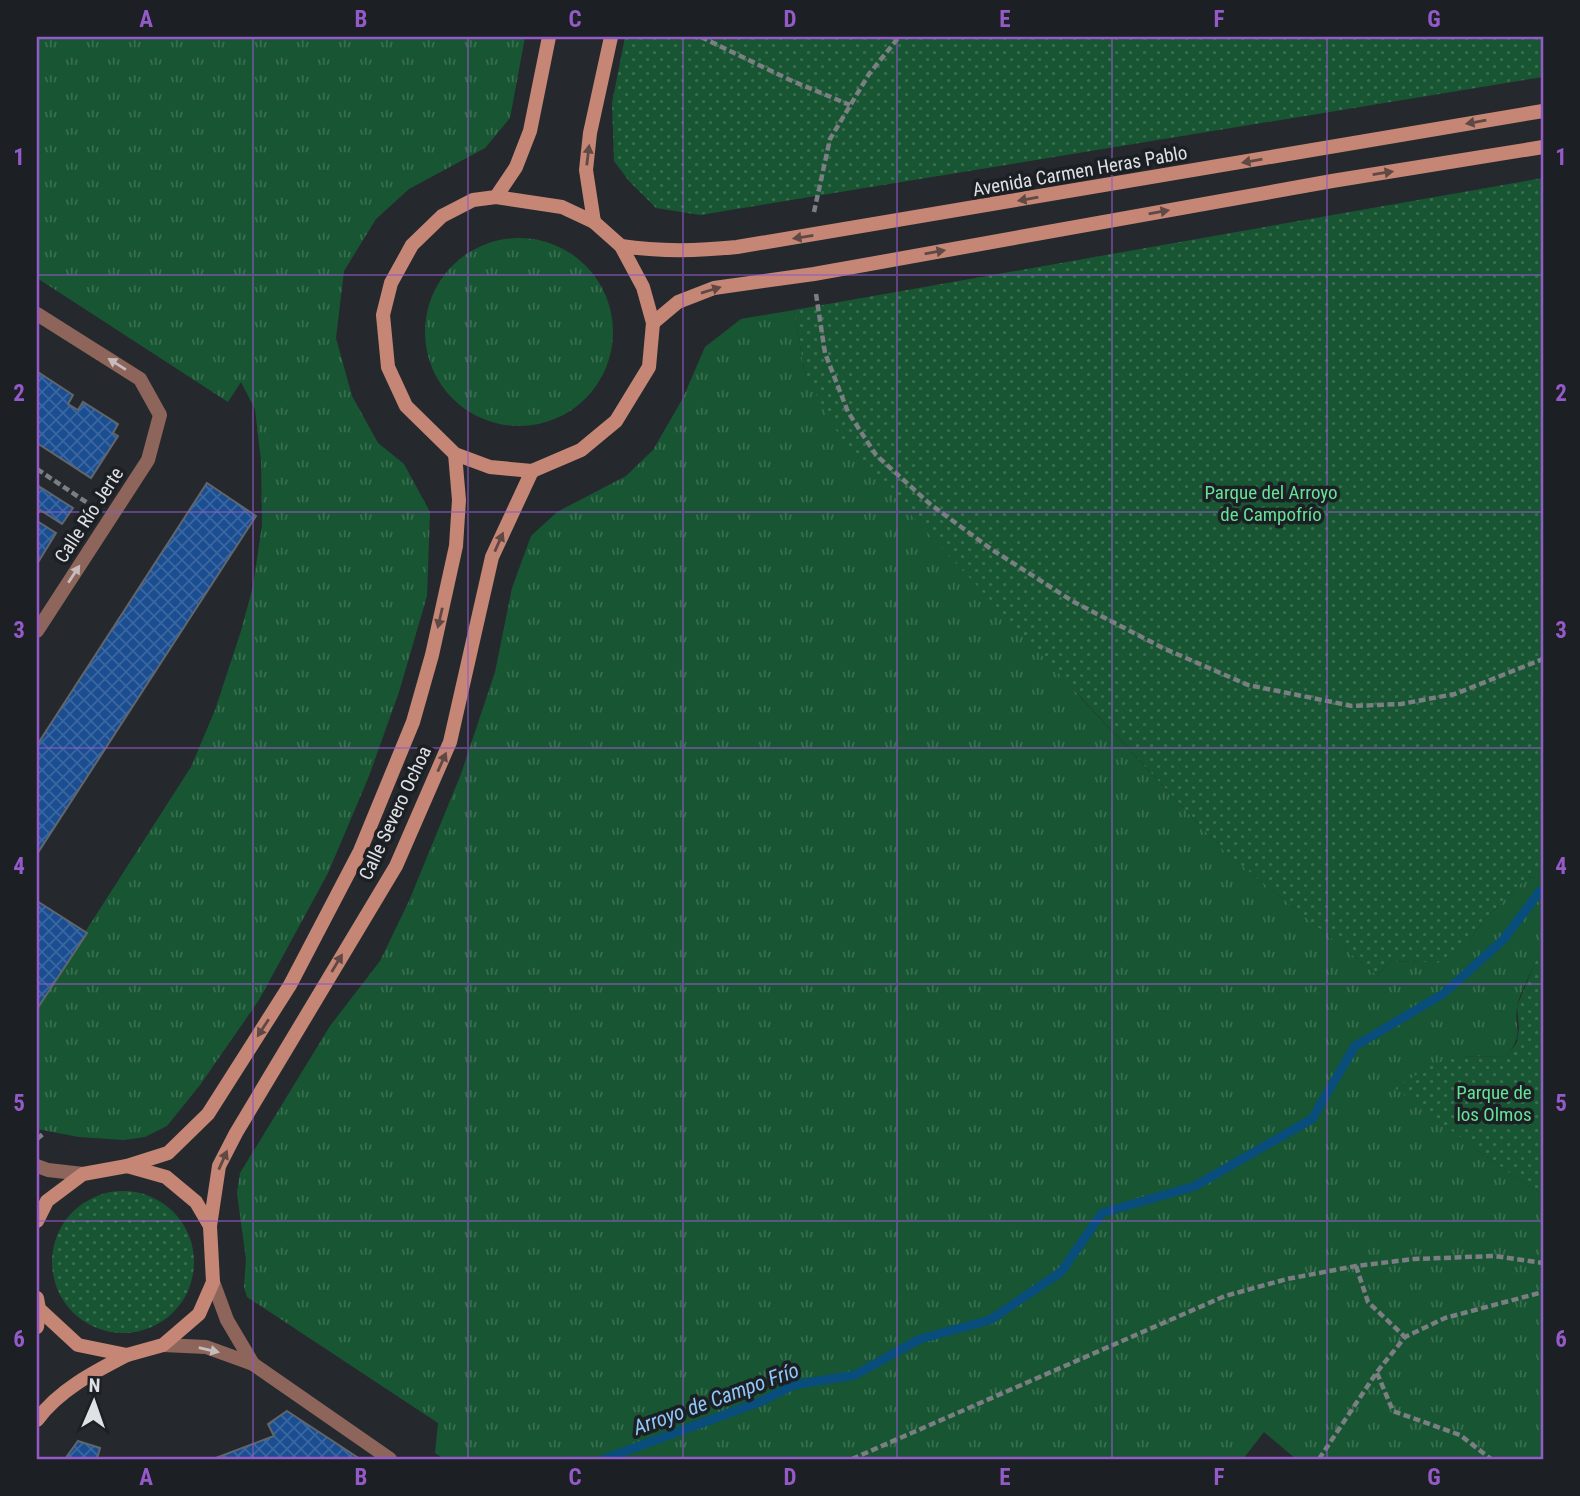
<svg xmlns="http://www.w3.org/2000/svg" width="1580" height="1496" font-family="'Roboto Condensed',sans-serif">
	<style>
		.grass { fill: url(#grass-tufts) }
		.park { fill: url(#park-dots) }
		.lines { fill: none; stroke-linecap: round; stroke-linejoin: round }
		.stream { stroke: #084d7b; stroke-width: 9 }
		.building { fill: url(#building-cross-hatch); stroke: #61666c; stroke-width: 2 }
		.path { stroke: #7b7e82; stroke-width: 4.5; stroke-dasharray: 7 3.5; stroke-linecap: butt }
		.street { stroke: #8d655a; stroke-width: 14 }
		.secondary { stroke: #c68675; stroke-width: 14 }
		.oneway { fill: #604844 }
		.oneway2 { fill: #c6bcbb }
		.grid { fill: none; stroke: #945ac8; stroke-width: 2; stroke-opacity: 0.55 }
		.labels { text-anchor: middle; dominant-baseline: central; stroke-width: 7; stroke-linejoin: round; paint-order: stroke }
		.street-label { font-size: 19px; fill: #dfe2e5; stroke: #1c1f24 }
		.park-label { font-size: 19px; fill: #65e198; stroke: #1c1f24 }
		.water-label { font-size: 21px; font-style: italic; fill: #8ec7f8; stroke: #1c1f24 }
		.neatline { fill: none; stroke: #945ac8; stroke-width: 2.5 }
		.grid-label { font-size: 23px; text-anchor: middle; font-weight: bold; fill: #945ac8 }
	</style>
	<defs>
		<pattern id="grass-tufts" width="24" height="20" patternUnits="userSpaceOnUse" patternTransform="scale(1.75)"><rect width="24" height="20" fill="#185633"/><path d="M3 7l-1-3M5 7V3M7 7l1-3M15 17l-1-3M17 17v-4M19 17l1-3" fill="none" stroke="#396e50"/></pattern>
		<pattern id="park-dots" width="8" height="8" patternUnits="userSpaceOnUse" patternTransform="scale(1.75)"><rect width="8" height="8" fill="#185633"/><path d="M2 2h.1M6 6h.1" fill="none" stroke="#396e50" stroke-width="1.8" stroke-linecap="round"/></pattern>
		<pattern id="building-cross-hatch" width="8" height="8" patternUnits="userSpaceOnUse" patternTransform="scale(1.75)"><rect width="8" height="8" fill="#1a4e91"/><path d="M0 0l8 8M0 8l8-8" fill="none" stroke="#3b67a0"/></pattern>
	</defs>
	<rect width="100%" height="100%" fill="#25292e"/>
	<g class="grass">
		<path d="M 37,37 L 525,37 L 510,118 L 485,148 L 409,189 L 376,219 L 344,271 L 336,338 L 352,396 L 378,443 L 404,464 L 430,512 L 427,596 L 399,692 L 369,776 L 328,873 L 259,1000 L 200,1085 L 167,1126 L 145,1137 L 124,1140 L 79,1137 L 37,1129 L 37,1007 L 191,767 L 215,710 L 241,631 L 253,586 L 262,525 L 261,461 L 255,409 L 241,382 L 228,402 L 37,278 Z"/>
		<circle cx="519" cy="332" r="94"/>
		<path d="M 794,310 L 805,375 L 1080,697 L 1224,851 L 1378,976 L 1389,962 L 1423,961 L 1469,940 L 1486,918 L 1526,878 L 1543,877 L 1543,956 L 1537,958 C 1532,972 1519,994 1517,1007 C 1514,1032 1525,1030 1507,1056 L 1454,1057 L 1396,1088 L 1492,1161 L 1543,1195 L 1543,1459 L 1296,1459 L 1264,1432 L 1243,1459 L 444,1459 L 435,1453 L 438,1423 L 247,1297 L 244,1287 L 246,1259 L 237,1193 L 240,1173 L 330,1026 L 380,961 L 409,901 L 461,774 L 495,672 L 512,588 L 531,536 L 557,512 L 626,476 L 653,450 L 683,398 L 705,347 L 741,319 Z"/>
	</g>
	<g class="park">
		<path d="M 625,37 L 1543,37 L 1543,77 L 700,215 L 656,208 L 629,181 L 614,161 L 612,103 Z"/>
		<path d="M 1543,178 L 1543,877 L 1526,878 L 1486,918 L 1469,940 L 1435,965 L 1422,961 L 1389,962 L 1378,976 L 1224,851 L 843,442 L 805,375 L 794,310 Z"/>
		<path d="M 1543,956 L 1543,1195 L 1492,1161 L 1395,1088 L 1431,1066 L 1454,1057 L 1507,1056 L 1517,1042 L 1519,1028 L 1517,1006 L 1537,958 Z"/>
		<circle cx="123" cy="1262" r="71"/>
	</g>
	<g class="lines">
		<path class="stream" d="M 604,1459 L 762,1401 L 794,1385 L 855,1375 L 920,1339 L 990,1320 L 1061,1272 L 1102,1213 L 1195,1186 L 1312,1119 L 1355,1046 L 1443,994 L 1503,940 L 1540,891 L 1543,890"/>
	</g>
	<g class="building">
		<path d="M 38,372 L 73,395 L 68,404 L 78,410 L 83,402 L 118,424 L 113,433 L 118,436 L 91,478 L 37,443 Z"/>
		<path d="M 207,483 L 256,516 L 37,854 L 37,745 Z"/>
		<path d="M 37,485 L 73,508 L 62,524 L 40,510 L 37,515 Z"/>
		<path d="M 37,521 L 56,533 L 37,564 Z"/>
		<path d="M 37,901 L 87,933 L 37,1009 Z"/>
		<path d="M 287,1411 L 360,1459 L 213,1459 L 274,1436 L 268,1424 Z"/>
		<path d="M 78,1441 L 100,1448 L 97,1459 L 99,1459 L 65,1459 Z"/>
	</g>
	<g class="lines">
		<g class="path">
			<path d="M 701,37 L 790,80 L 850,105"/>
			<path d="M 814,212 L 830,139 L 869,74 L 899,37"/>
			<path d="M 816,294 L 825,353 L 848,412 L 876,455 L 930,504 L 991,549 L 1074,602 L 1163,648 L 1248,685 L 1352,706 L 1401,704 L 1455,694 L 1543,659"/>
			<path d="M 37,469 L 92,506"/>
			<path d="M 37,1139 L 44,1133"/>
			<path d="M 1356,1266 L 1368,1302 L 1405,1337"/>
			<path d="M 1377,1373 L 1393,1411 L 1460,1435 L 1491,1459"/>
			<path d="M 852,1459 L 1225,1296 L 1287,1279 L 1356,1266 L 1414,1259 L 1495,1256 L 1543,1263"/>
			<path d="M 1319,1459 L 1377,1372 L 1405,1337 L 1445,1318 L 1543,1292"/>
		</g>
		<g class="street">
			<path d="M 37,314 L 140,379 L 160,415 L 148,460 L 37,631"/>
			<path d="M 37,1166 L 48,1170 L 83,1174"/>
			<path d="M 213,1282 L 227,1320 L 253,1364"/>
			<path d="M 163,1345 L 206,1347 L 253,1364 L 390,1459"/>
		</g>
		<g class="secondary">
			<path d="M 496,197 L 562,207 L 594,222 L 621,246 L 643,287 L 653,323 L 649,367 L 616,421 L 581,450 L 532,471 L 490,467 L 455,454 L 406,406 L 388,367 L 383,315 L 391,283 L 412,245 L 442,216 L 473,200 Z"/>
			<path d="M 496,197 L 516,167 L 530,131 L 549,37"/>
			<path d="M 594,222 L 586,170 L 590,133 L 611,37"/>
			<path d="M 621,246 C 660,252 698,251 737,247 L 1543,111"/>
			<path d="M 653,323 L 678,302 L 714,288 L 814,274 L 1332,181 L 1543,147"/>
			<path d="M 127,1166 L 168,1153 L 208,1114 L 290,985 L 360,851 L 413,722 L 432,655 L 456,546 L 459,500 L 455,454"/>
			<path d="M 37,1221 L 47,1201 L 83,1174 L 127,1166 L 166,1177 L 196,1202 L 210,1226 L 213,1282 L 199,1314 L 163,1345 L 127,1355 L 78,1345 L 39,1309 L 37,1298"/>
			<path d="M 210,1226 L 219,1166 L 236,1133 L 396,866 L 450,742 L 492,557 L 532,471"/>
			<path d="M 37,1327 L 39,1309"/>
			<path d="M 37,1420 C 59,1390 94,1372 127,1355"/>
		</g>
	</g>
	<defs><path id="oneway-solid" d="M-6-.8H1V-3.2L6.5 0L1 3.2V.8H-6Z" transform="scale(1.75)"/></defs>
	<g class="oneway">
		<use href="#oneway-solid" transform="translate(1476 122) rotate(170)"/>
		<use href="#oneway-solid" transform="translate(588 155) rotate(-83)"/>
		<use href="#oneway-solid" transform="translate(1252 161) rotate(170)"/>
		<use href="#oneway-solid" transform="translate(1383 173) rotate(-9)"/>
		<use href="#oneway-solid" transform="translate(1028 199) rotate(170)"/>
		<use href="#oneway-solid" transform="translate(1159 212) rotate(-10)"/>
		<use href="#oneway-solid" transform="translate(803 237) rotate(171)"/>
		<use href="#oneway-solid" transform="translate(935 252) rotate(-10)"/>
		<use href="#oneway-solid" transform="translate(711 290) rotate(-17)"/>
		<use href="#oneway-solid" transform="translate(499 542) rotate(-66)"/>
		<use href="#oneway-solid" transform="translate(440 618) rotate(103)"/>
		<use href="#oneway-solid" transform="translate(442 762) rotate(-66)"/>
		<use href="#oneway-solid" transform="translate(337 963) rotate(-59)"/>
		<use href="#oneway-solid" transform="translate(263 1028) rotate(123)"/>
		<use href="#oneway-solid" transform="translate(223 1160) rotate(-66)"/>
	</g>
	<g class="oneway2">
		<use href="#oneway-solid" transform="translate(117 364) rotate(-148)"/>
		<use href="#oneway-solid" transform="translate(74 574) rotate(-57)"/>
		<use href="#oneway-solid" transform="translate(209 1350) rotate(13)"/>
	</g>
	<path class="grid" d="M 253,37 L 253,1459M 468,37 L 468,1459M 683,37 L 683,1459M 897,37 L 897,1459M 1112,37 L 1112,1459M 1327,37 L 1327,1459M 37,275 L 1543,275M 37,512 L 1543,512M 37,748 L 1543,748M 37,984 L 1543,984M 37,1221 L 1543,1221"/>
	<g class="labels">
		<g class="street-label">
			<text transform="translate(1080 171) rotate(-10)">Avenida Carmen Heras Pablo</text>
			<text transform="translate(89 515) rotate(-57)">Calle Río Jerte</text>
			<text transform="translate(395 813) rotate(-65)">Calle Severo Ochoa</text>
		</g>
		<g class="park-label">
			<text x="1271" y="492">Parque del Arroyo<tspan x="1271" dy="22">de Campofrío</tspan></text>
			<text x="1494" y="1092">Parque de<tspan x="1494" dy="22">los Olmos</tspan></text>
		</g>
		<g class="water-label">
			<text transform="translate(716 1399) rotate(-20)">Arroyo de Campo Frío</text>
		</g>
	</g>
	<rect width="1580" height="1496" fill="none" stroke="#1c1f24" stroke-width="77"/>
	<g transform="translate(94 1402) rotate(2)" stroke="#1c1f24" stroke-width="5" paint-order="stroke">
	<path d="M0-5L12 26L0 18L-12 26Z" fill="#dfe2e5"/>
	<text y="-10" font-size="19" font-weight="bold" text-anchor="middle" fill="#dfe2e5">N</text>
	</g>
	<rect x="38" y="38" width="1504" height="1420" class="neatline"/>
	<g class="grid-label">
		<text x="146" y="27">A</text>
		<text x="361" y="27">B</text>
		<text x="575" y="27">C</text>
		<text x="790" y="27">D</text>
		<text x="1005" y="27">E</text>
		<text x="1219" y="27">F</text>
		<text x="1434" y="27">G</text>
		<text x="19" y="165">1</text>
		<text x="1561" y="165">1</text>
		<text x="19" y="401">2</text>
		<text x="1561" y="401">2</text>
		<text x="19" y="638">3</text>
		<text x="1561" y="638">3</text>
		<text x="19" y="874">4</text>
		<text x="1561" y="874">4</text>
		<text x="19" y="1111">5</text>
		<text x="1561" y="1111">5</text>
		<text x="19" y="1347">6</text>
		<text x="1561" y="1347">6</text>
		<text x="146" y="1485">A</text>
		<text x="361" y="1485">B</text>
		<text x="575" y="1485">C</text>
		<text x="790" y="1485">D</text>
		<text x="1005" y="1485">E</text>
		<text x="1219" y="1485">F</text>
		<text x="1434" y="1485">G</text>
	</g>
</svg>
